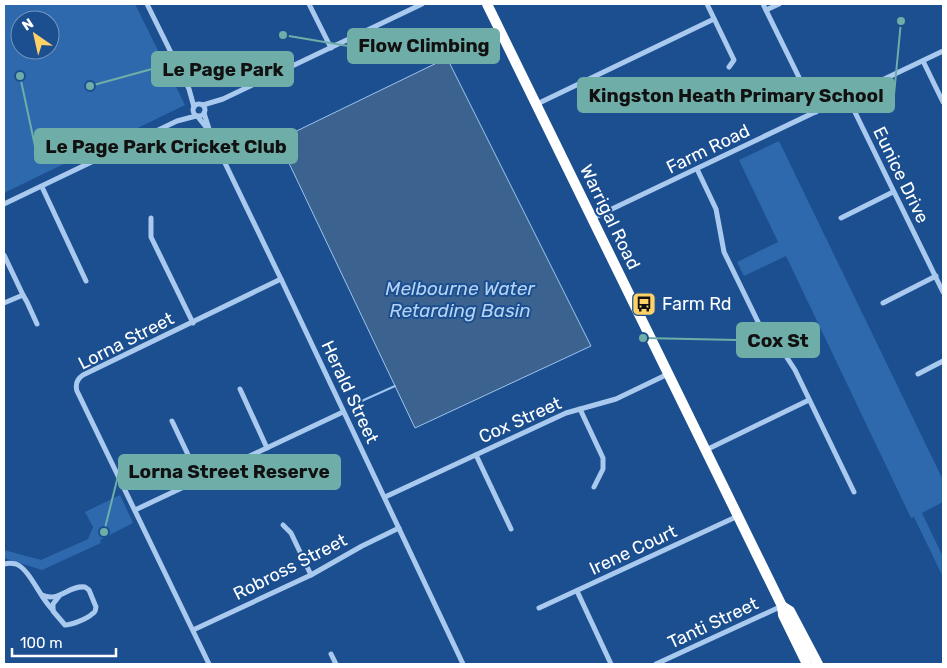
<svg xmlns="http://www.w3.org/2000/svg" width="947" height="668" font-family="Rubik,sans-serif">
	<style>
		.green { fill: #2e69ad; fill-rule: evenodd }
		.water { fill: #3c6290; stroke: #9cc4f0 }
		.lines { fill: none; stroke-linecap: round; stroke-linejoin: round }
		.stream { stroke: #9cc4f0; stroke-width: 2 }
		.street { stroke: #a9c9ee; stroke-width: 5 }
		.highway { stroke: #fff; stroke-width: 10 }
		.labels { text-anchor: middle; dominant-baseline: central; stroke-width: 4; stroke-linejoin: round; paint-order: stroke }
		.street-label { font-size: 18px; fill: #fff; stroke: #1b4f8f }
		.poi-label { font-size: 18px; fill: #fff; stroke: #1b4f8f; text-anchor: start }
		.water-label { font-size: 19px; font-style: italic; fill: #b5d3f5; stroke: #1b4f8f }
		.leader { fill: none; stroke: #6fada8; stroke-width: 2 }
		.callout-dot { fill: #6fada8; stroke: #1b4f8f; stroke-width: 2 }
		.callout { fill: #6fada8; stroke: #6fada8; stroke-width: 2 }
		.callout-label { font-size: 19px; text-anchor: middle; font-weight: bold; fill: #111 }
	</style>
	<rect width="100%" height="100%" fill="#1b4f8f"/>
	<g class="green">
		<path d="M 4,4 L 135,4 L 185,105 L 4,193 ZM 20,20 L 50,20 L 50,50 L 20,50 Z"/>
		<path d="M 779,141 L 943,480 L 943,502 L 922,513 L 943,557 L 943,577 L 914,517 L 911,518 L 786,256 L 744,276 L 737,262 L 778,242 L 739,160 Z"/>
		<path d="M 120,495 L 133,523 L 100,540 L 101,543 L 42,570 L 4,558 L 4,550 L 41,560 L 88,539 L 93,527 L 85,512 Z"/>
	</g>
	<path class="water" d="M 447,58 L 591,346 L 415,428 L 278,140 Z"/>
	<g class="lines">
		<path class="stream" d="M 355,404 L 395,386"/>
		<g class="street">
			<path d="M 147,4 L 189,89 L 194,107"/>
			<path d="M 309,4 L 331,48"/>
			<path d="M 707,4 L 734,60 L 729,67"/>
			<path d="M 763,4 L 816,112"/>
			<path d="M 766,10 L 779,4"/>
			<path d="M 923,61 L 943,102"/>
			<path d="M 848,98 L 943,292"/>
			<circle cx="199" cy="110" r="6"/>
			<path d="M 537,104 L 714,19"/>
			<path d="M 203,105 L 223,99 L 422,4"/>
			<path d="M 204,113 L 209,129"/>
			<path d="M 198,117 L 210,132 L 281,279 L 463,664"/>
			<path d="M 697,169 L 716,209 L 724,252 L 761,328 L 782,350 L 795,370 L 854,492"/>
			<path d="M 42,187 L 86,281"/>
			<path d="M 4,204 L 177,121 L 196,116"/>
			<path d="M 151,218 L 151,237 L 193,323"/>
			<path d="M 593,218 L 943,51"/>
			<path d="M 841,218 L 893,192"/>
			<path d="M 4,255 L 23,295 L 4,303"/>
			<path d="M 23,295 L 27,302 L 37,324"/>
			<path d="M 883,303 L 936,276"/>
			<path d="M 918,374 L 943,361"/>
			<path d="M 240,389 L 267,448"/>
			<path d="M 580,409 L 603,458 L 603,469 L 594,487"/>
			<path d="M 172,421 L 200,480"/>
			<path d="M 706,450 L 809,400"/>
			<path d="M 476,455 L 511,529"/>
			<path d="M 385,497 L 566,413 L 616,399 L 668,374"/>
			<path d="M 135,510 L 343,412"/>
			<path d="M 283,525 L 291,533 L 311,575"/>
			<path d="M 4,564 C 8,563 12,563 16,564 C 30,569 41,600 53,610"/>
			<path d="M 577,591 L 611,664"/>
			<path d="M 42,595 C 59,603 68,585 85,587 L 89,590 L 96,607 C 95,611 96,612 92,614 C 87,619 71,625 65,625 L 53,611 L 53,604 L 60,595"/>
			<path d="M 539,608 L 738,516"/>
			<path d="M 193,630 L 311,575 L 362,546 L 399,528"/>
			<path d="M 331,654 L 336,664"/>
			<path d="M 209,664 L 77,391 C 75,384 77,379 83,375 L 281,279"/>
			<path d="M 656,664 L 782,606"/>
		</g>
		<g class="highway">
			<path d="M 487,4 L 782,606 L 783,615 L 807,664"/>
			<path d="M 782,606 L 790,611 L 818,664"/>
		</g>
	</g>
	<defs>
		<g id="bus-square" transform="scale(1.25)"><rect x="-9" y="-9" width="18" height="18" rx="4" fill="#ffd166" stroke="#1b4f8f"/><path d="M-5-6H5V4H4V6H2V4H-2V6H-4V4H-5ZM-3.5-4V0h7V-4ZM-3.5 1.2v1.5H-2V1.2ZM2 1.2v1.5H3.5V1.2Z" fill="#111"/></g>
	</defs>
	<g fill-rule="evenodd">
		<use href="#bus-square" x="644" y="304"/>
	</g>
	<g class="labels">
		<g class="street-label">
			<text transform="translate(708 149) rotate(-26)">Farm Road</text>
			<text transform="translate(901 175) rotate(64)">Eunice Drive</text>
			<text transform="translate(610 217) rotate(64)">Warrigal Road</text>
			<text transform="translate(126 341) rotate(-27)">Lorna Street</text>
			<text transform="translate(350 392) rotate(65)">Herald Street</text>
			<text transform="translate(520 420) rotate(-24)">Cox Street</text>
			<text transform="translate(633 550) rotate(-25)">Irene Court</text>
			<text transform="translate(290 567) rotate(-27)">Robross Street</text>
			<text transform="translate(713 623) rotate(-25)">Tanti Street</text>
		</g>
		<g class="poi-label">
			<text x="662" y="304">Farm Rd</text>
		</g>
		<g class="water-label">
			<text x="460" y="288">Melbourne Water<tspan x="460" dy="22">Retarding Basin</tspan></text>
		</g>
	</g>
	<path class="leader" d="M283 35L348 46M90 86L152 69M901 21L894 95M20 76L35 146M643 338L737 340M104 532L119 472"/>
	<g class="callout-dot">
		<circle cx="283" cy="35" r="5"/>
		<circle cx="90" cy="86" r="5"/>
		<circle cx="901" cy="21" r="5"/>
		<circle cx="20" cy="76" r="5"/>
		<circle cx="643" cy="338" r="5"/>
		<circle cx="104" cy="532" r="5"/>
	</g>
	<g class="callout">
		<rect x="348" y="29" width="151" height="34" rx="5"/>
		<rect x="152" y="52" width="141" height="34" rx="5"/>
		<rect x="578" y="78" width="316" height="34" rx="5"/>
		<rect x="35" y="129" width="262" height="34" rx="5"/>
		<rect x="737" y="323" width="82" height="34" rx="5"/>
		<rect x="119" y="455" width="221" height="34" rx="5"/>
	</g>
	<g class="callout-label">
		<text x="424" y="52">Flow Climbing</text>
		<text x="223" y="76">Le Page Park</text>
		<text x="736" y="102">Kingston Heath Primary School</text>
		<text x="166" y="153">Le Page Park Cricket Club</text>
		<text x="778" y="347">Cox St</text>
		<text x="229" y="478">Lorna Street Reserve</text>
	</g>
	<rect width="947" height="668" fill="none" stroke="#ffffff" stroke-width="10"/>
	<g transform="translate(35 35) rotate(326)"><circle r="24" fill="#1b4f8f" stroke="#7695bc"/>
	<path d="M0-4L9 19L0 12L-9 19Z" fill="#ffd166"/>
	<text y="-8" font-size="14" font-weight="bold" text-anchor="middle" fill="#ffffff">N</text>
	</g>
	<path d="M12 648v8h104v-8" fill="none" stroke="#ffffff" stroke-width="2.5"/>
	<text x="20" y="648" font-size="15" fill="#ffffff" stroke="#1b4f8f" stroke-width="4" paint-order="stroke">100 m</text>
</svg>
